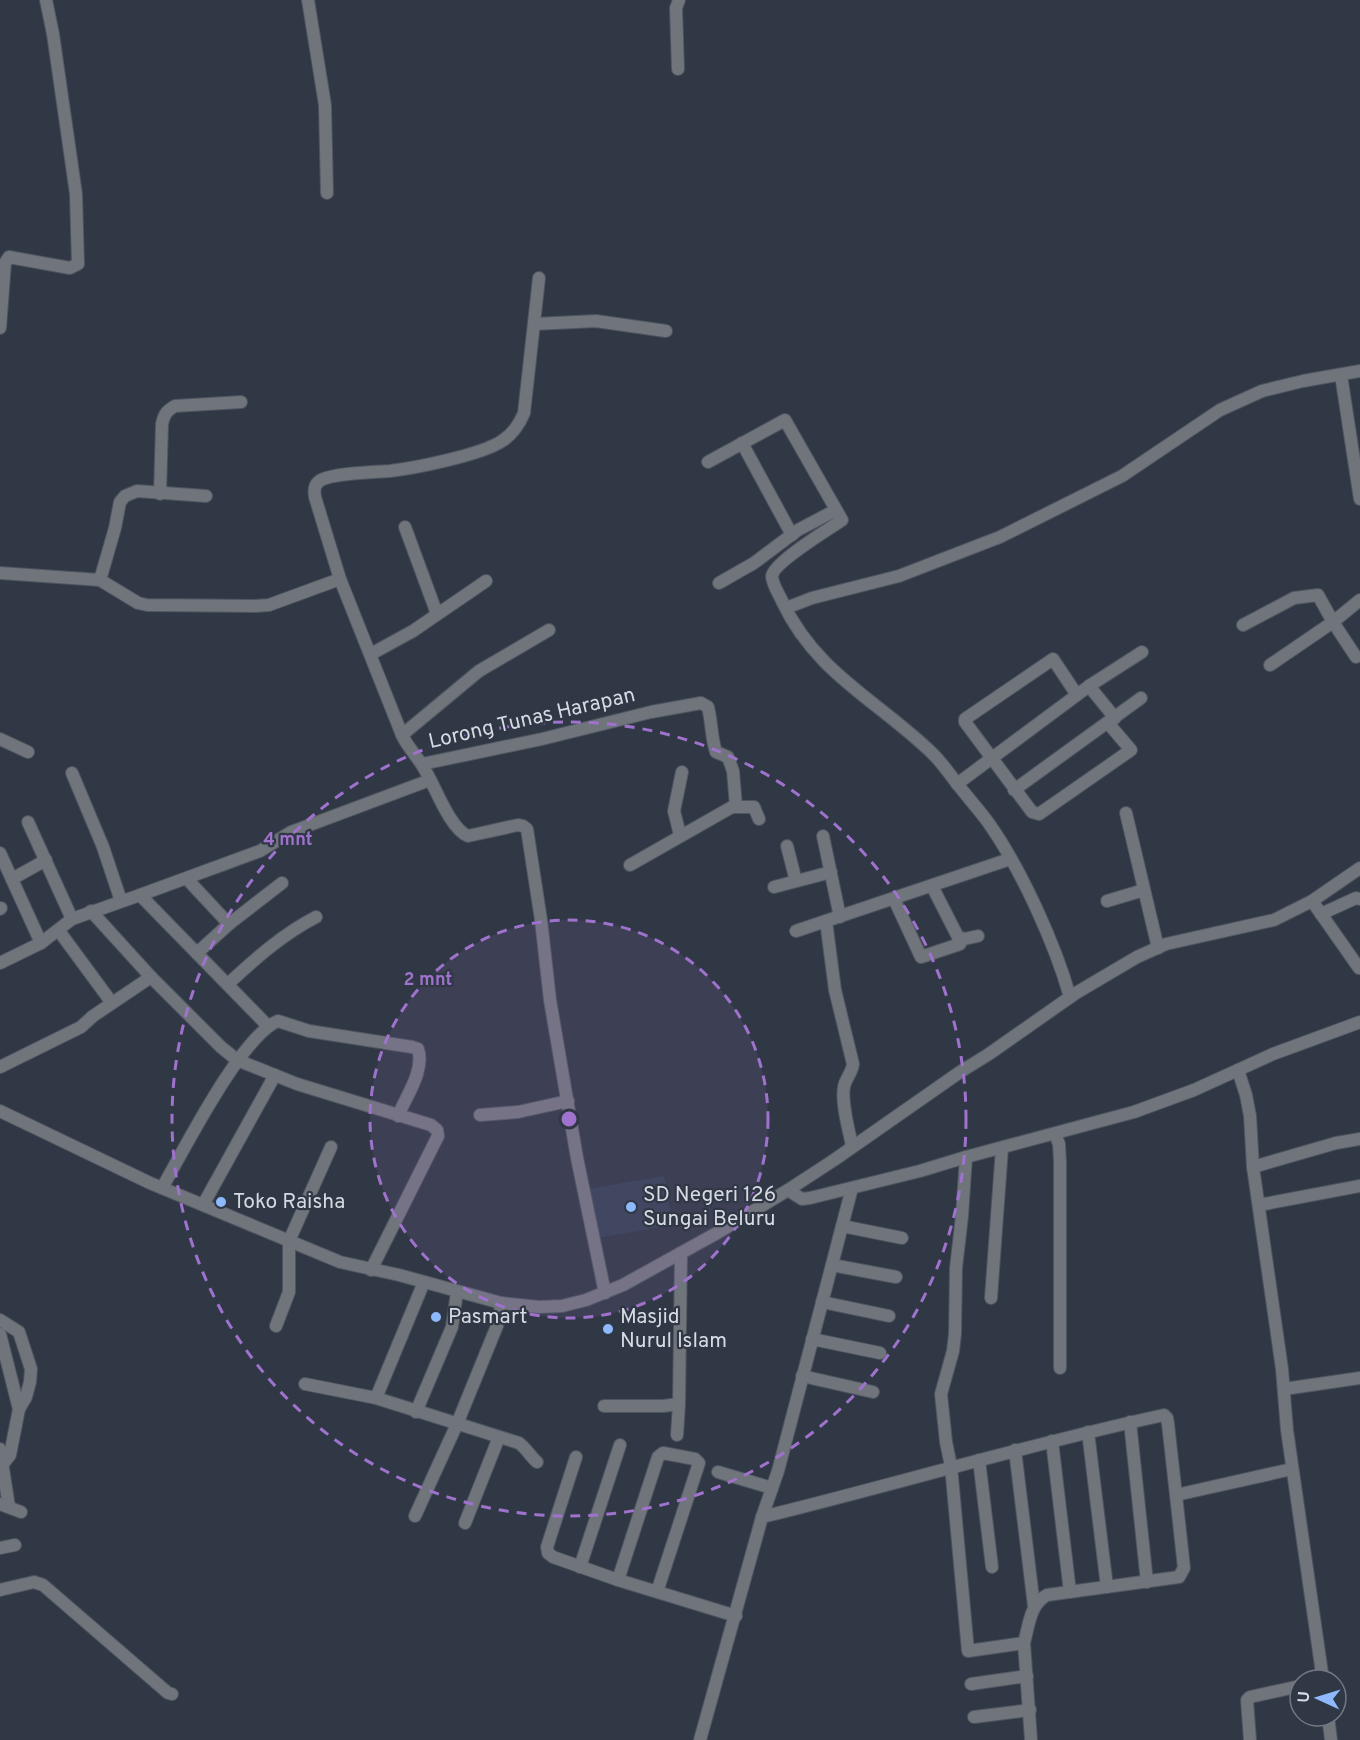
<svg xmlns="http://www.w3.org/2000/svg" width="1360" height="1740" font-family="Overpass,sans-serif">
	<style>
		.built { fill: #354053 }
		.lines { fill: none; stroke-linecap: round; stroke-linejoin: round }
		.minor-casing { stroke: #4e5561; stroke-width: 14 }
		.minor { stroke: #70747b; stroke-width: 12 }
		.ring { fill: none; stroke: #9f72cd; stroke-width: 3; stroke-dasharray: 10 8 }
		.poi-dot { fill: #8eb9fc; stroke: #303845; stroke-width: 2 }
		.labels { text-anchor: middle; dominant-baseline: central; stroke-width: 4.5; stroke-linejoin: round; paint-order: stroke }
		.street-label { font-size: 21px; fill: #d5dae3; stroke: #303845 }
		.poi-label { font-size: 21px; fill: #d5dae3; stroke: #303845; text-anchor: start }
		.centre { fill: #9f72cd; stroke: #303845; stroke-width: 3 }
		.ring-label { font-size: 18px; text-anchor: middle; font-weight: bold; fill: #9f72cd; stroke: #303845; stroke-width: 4.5; stroke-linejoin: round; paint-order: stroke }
	</style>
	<rect width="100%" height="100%" fill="#303845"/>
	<path class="built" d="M 664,1176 L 673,1225 L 598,1238 L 587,1189 Z"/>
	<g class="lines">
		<g class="minor-casing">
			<g id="minor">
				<path d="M 308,0 L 325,105 L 327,193"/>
				<path d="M 678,69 L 676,8 L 679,0"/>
				<path d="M 539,278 L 524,413 C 519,425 513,434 502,441 C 481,455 415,468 390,471 C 374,472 334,473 321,480 C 314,484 314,490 315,497 L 340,579 L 402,735 C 408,748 418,757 425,770 C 435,786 450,829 468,836 L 518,825 L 523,826 L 527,829 L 541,920 L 550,1000 L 577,1158 L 605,1293"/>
				<path d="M 534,324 L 596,321 L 666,331"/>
				<path d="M 0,328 L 5,263 L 9,257 L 70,268 L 78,264 L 76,194 L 53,34 L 46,0"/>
				<path d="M 1341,375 L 1360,499"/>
				<path d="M 742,443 L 792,535"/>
				<path d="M 708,462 L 785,420 L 842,520 C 829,529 774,562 772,576 C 772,584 779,594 782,601 C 816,674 879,701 933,754 C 943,764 951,776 959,786 C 969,799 981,812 990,825 C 1022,871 1055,944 1070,997"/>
				<path d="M 160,494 L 162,424 C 164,415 166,411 175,406 L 241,402"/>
				<path d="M 405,527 L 437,614"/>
				<path d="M 0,573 L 100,580 L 115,528 L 120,502 L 125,496 L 137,491 L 206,496"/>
				<path d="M 100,580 L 138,603 L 147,605 L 255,606 L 269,605 L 340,579"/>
				<path d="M 719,583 L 754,563 L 798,530 L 836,510"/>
				<path d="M 786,608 L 812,598 L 899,576 L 1000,537 L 1122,476 L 1220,410 L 1262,391 L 1303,381 L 1360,371"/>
				<path d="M 1243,625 L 1294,598 L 1318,595 L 1333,622 L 1270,665"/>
				<path d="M 371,654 L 413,631 L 486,581"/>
				<path d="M 1356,657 L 1333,622 L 1360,600"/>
				<path d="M 1089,686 L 1115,718"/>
				<path d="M 1077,695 L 1053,659 L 965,719 L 965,722 L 1032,812 L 1039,814 L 1131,750 L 1108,723"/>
				<path d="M 402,735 L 479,671 L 549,630"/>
				<path d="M 0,739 L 28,752"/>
				<path d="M 422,764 L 542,739 L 651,712 L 701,703 L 708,707 C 712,723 711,737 716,752 L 728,757 L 733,771 L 736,806"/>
				<path d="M 72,773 L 103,847 L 121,901"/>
				<path d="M 957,784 L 1089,686 L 1142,652"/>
				<path d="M 1014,790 L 1141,698"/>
				<path d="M 1126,813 L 1158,948"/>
				<path d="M 28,822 L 72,919"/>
				<path d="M 680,835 L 674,811 L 682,772"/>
				<path d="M 823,836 L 840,917"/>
				<path d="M 787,846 L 796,881"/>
				<path d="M 0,853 L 41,943"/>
				<path d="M 630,865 L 732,807 L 754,807 L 759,819"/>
				<path d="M 12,879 L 46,860"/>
				<path d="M 187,879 L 229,924"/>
				<path d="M 932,886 L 958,937 L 964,939 L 978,936"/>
				<path d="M 774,887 L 831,872"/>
				<path d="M 140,895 L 260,851 L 291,832 L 430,780"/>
				<path d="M 894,899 L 921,957 L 960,944 L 958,937"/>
				<path d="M 1107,901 L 1144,890"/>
				<path d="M 1312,901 L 1359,968"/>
				<path d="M 0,909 L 1,908"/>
				<path d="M 91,911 L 151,977 L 221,1047 L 237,1060 L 297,1084 L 431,1125 L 437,1130 L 438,1136 L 371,1270"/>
				<path d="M 1321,914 L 1356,898 L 1360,899"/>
				<path d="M 826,921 L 835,990 L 853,1064 C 852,1073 845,1079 844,1087 C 841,1103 849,1130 852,1146"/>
				<path d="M 59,931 L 112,1003"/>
				<path d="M 796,931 L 1010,859"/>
				<path d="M 197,953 L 229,924 L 282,883"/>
				<path d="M 0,963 L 41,943 L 72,919 L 140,895 L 267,1025"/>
				<path d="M 228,984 C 256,958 283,934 316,917"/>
				<path d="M 0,1067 L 81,1027 L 93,1016 L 151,977"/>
				<path d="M 1238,1070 L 1273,1054 L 1360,1022"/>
				<path d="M 0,1111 L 150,1183 L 340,1262 L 399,1275 L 501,1303 L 539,1307 L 562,1306 L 586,1300 L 623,1285 L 717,1233 L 788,1190 L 834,1160 L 960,1072 L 989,1054 L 1076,993 L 1137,957 L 1166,944 L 1274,920 L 1312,901 L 1360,868"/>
				<path d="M 480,1115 L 518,1112 L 568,1101"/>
				<path d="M 1055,1134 L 1059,1144 L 1060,1162 L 1060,1368"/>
				<path d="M 966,1157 L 962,1216 L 956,1268 L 955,1334 L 953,1351 L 941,1394 L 946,1442 L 951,1466 L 968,1651 L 1024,1643 C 1029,1625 1030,1604 1047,1595 L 1179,1577 L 1184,1568 L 1176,1495"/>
				<path d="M 1253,1167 L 1336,1143 L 1360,1139"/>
				<path d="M 162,1188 C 184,1150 241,1036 278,1021 L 309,1031 L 412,1047 L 418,1049 C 425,1071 406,1096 398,1116"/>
				<path d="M 788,1190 L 802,1199 L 810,1198 L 920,1171 L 966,1157 L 1134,1112 L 1194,1090 L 1238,1070 L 1246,1095 L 1250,1116 L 1253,1167 L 1282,1369 L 1287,1430 L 1323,1680"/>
				<path d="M 203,1205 L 275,1075"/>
				<path d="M 1259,1205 L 1360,1186"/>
				<path d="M 842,1226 L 902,1238"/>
				<path d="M 832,1265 L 896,1277"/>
				<path d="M 991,1298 L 1002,1148"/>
				<path d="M 822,1302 L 889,1316"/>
				<path d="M 0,1320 L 19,1332 L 31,1369 L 30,1382 L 26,1397 L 19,1409 L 10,1455 L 3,1464"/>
				<path d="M 276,1326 L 289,1292 L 289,1241 L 331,1147"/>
				<path d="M 0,1334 L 19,1409"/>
				<path d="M 812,1339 L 880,1353"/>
				<path d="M 802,1376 L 873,1392"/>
				<path d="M 305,1384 L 376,1398 L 519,1443 C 527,1449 530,1456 537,1462"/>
				<path d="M 1284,1389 L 1360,1378"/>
				<path d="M 376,1398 L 424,1282"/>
				<path d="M 604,1406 L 663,1406 L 679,1404 L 681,1253"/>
				<path d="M 416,1412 L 452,1327 L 457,1292"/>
				<path d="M 1130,1422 L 1147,1582"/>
				<path d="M 1088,1432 L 1107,1587"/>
				<path d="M 677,1435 L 679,1404"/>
				<path d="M 1052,1441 L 1070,1592"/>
				<path d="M 0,1449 L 9,1507"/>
				<path d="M 1015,1450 L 1034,1606"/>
				<path d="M 576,1457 L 547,1547 L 548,1553 L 553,1557 L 618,1580"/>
				<path d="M 979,1460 L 992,1567"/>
				<path d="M 718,1472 L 772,1488"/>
				<path d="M 0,1504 L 21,1512"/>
				<path d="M 415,1516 L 457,1424 L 499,1321 L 501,1303"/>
				<path d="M 762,1517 C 897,1484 1029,1444 1164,1415 L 1167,1418 L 1168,1424 L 1176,1495 L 1292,1469"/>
				<path d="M 465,1523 L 499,1437"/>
				<path d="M 0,1548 L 15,1545"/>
				<path d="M 580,1567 L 620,1445"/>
				<path d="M 0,1590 L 34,1582 L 43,1585 L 168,1693 L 172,1694"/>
				<path d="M 657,1592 L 699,1463 L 695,1459 L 663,1453 L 658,1457 L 618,1580 L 736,1616"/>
				<path d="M 1024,1643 L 1031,1740"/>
				<path d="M 971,1684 L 1027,1676"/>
				<path d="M 1328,1716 L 1331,1740"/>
				<path d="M 974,1717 L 1030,1710"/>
				<path d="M 700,1740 L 762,1517 L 778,1471 L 852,1188"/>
				<path d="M 1250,1740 L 1247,1700 L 1250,1697 L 1300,1686"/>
			</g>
		</g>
		<use href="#minor" class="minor"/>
	</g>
	<circle cx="569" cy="1119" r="199" fill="#9f72cd" fill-opacity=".12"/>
	<g class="ring">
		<circle cx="569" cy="1119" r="199"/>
		<circle cx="569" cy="1119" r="397"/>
	</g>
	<g class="poi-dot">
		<circle cx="221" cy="1202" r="6"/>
		<circle cx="631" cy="1207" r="6"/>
		<circle cx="436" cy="1317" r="6"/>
		<circle cx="608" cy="1329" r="6"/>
	</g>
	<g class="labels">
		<g class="street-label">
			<text transform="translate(532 719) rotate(-13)">Lorong Tunas Harapan</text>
		</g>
		<g class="poi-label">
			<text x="643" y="1195">SD Negeri 126<tspan x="643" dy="24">Sungai Beluru</tspan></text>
			<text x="233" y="1202">Toko Raisha</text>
			<text x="448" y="1317">Pasmart</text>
			<text x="620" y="1317">Masjid<tspan x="620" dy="24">Nurul Islam</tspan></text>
		</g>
	</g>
	<circle cx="569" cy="1119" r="9" class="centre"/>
	<g class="ring-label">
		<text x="288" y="845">4 mnt</text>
		<text x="428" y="985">2 mnt</text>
	</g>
	<g transform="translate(1318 1698) rotate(274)"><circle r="28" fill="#303845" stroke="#727984" stroke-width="1.5"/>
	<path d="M0-4.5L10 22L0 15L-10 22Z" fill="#8eb9fc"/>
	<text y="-9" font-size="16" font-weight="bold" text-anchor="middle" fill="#d5dae3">U</text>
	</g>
</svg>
